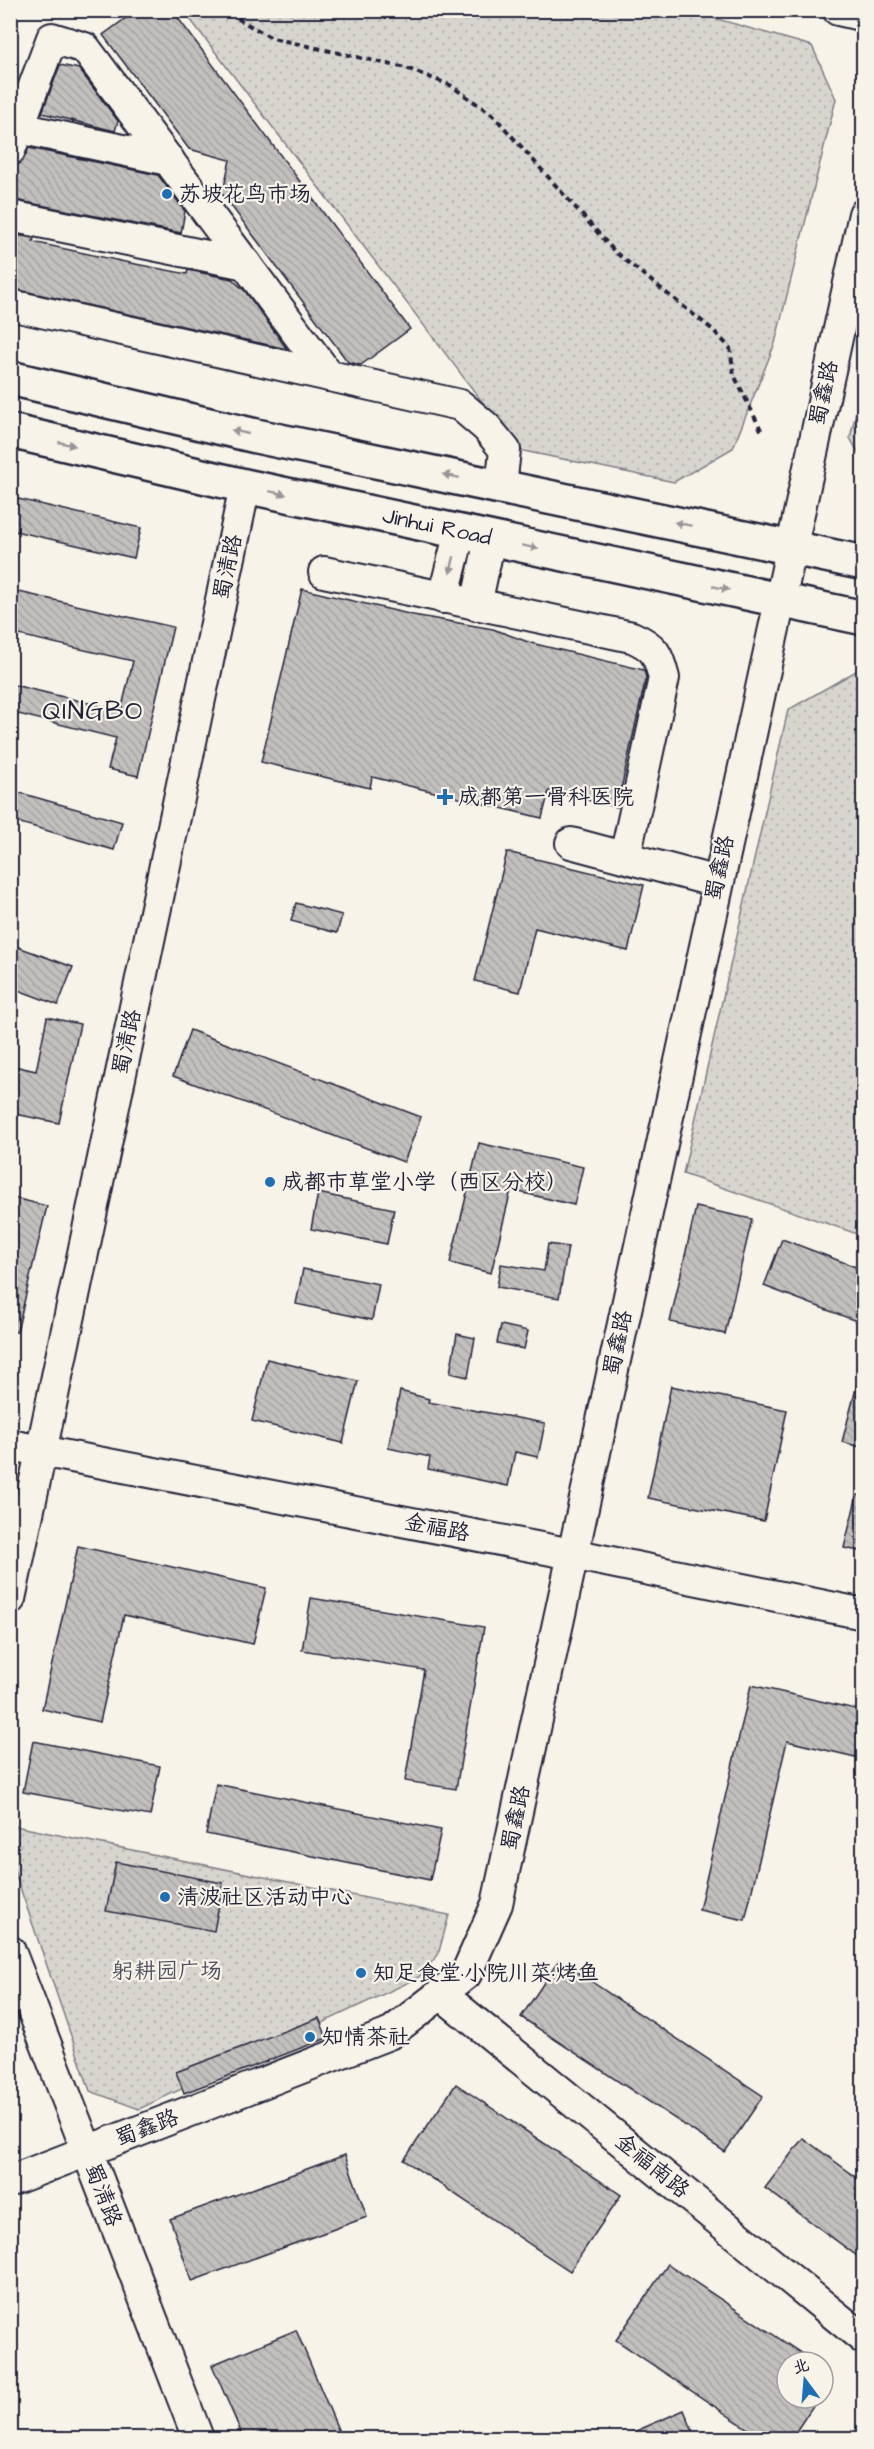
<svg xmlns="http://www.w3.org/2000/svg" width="874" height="2449" font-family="'Architects Daughter','LXGW WenKai TC',sans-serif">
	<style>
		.park { fill: url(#park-dots); stroke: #7d7c85; stroke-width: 1.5 }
		.building { fill: url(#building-back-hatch); stroke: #22223b; stroke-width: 1.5 }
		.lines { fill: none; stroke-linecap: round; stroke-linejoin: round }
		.minor-casing { stroke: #22223b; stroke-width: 34 }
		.major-casing { stroke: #22223b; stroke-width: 38 }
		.path { stroke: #22223b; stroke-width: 4; stroke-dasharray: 6 4.5; stroke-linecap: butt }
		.minor { stroke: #f7f3e8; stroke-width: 30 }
		.major { stroke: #f7f3e8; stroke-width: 33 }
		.oneway { fill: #97959a }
		.poi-dot { fill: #1f6fb2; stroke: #f7f3e8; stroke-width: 2 }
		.labels { text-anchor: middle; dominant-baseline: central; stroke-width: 4.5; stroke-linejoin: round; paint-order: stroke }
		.poi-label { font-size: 22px; fill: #22223b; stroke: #f7f3e8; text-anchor: start }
		.street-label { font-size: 22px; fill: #22223b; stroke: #f7f3e8 }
		.park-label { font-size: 22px; fill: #504f60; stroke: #f7f3e8 }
		.quarter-label { font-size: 26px; letter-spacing: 1.5px; fill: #22223b; stroke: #f7f3e8 }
	</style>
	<defs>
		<pattern id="park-dots" width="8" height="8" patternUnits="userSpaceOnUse" patternTransform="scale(1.5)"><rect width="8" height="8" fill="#d8d5cf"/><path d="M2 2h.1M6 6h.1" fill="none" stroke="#b9b7b3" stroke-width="1.8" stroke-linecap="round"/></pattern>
		<pattern id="building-back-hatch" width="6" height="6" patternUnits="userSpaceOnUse" patternTransform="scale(1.5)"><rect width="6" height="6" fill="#c2bfbd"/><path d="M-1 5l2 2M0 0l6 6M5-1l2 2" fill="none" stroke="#a6a4a3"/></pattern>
	</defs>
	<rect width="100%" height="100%" fill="#f7f3e8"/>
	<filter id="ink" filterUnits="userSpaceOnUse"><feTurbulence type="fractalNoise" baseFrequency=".0167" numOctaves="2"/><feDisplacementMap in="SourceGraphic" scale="12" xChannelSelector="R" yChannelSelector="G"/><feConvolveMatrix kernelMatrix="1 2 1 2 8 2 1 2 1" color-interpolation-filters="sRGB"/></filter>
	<g filter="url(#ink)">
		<g class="park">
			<path d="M 184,11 L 689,11 L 812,46 L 836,99 L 775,343 L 733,448 L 674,482 L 519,450 Z"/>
			<path d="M 863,382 L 863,461 L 850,438 Z"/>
			<path d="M 863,667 L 863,1236 L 683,1174 L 788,710 Z"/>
			<path d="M 10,1825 L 449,1915 L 438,1955 L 418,1978 L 139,2109 L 90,2091 L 11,1861 Z"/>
		</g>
		<g class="building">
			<path d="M 137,10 L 172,10 L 410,329 L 361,365 L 348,362 L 217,187 L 224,187 L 230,160 L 189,149 L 103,35 Z"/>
			<path d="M 60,65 L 79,69 L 118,121 L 115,131 L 42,113 Z"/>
			<path d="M 29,148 L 158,175 L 185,211 L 181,233 L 10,199 L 10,167 L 21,163 Z"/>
			<path d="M 10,234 L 34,238 L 33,242 L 125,262 L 187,274 L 188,270 L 232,279 L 245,291 L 287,349 L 10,288 Z"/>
			<path d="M 10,497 L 141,528 L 134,558 L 10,530 Z"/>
			<path d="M 302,589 L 413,615 L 493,629 L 531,643 L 644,670 L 646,678 L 617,807 L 549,791 L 542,818 L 372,777 L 370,788 L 261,762 Z"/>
			<path d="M 10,590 L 173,627 L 138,776 L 108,769 L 116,738 L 10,712 L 10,684 L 121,711 L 133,661 L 10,633 Z"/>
			<path d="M 10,790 L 122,822 L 114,850 L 10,820 Z"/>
			<path d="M 507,852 L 644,885 L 628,951 L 535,928 L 520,992 L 475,981 Z"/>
			<path d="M 296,903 L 342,915 L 337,933 L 291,921 Z"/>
			<path d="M 10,944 L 73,967 L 58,1005 L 10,987 Z"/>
			<path d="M 47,1017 L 80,1024 L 59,1123 L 10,1113 L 10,1065 L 36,1071 Z"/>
			<path d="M 190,1030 L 421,1117 L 404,1162 L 173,1076 Z"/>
			<path d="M 479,1143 L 583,1167 L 574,1205 L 511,1190 L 491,1273 L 450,1263 Z"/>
			<path d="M 318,1193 L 394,1209 L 387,1244 L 311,1229 Z"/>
			<path d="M 10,1197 L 47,1206 L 17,1332 L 10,1332 Z"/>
			<path d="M 696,1207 L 752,1219 L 725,1334 L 670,1322 Z"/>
			<path d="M 782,1239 L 864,1270 L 864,1324 L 764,1286 Z"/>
			<path d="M 548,1244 L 568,1247 L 559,1298 L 497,1287 L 501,1264 L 544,1271 Z"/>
			<path d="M 303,1269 L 379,1284 L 372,1320 L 296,1304 Z"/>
			<path d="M 501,1325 L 528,1331 L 524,1349 L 497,1343 Z"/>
			<path d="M 457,1334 L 475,1338 L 468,1377 L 450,1373 Z"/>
			<path d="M 267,1359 L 358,1381 L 343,1443 L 252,1421 Z"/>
			<path d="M 858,1381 L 864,1381 L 864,1448 L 842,1442 Z"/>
			<path d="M 671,1386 L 787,1410 L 764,1521 L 648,1498 Z"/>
			<path d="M 400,1391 L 429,1399 L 428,1402 L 545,1423 L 538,1457 L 515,1452 L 508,1486 L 428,1469 L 430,1457 L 388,1448 Z"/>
			<path d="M 857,1495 L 864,1496 L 864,1552 L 844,1548 Z"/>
			<path d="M 78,1546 L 266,1588 L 253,1644 L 124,1615 L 100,1722 L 42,1709 Z"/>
			<path d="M 311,1598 L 484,1627 L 456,1789 L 405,1781 L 424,1670 L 302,1650 Z"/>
			<path d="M 751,1685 L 864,1711 L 864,1759 L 787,1741 L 745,1920 L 699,1910 Z"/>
			<path d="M 33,1741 L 160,1766 L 150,1816 L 23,1792 Z"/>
			<path d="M 216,1784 L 441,1830 L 430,1880 L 206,1834 Z"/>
			<path d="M 116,1862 L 223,1883 L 214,1931 L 106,1911 Z"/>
			<path d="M 559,1960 L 763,2096 L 725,2152 L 521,2017 Z"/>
			<path d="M 319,2018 L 327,2038 L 184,2093 L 176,2072 Z"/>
			<path d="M 456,2084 L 621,2195 L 570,2271 L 404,2160 Z"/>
			<path d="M 803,2138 L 864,2183 L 864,2261 L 765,2188 Z"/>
			<path d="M 345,2155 L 367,2217 L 192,2281 L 170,2219 Z"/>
			<path d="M 668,2264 L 814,2362 L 787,2362 L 787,2398 L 818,2398 L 791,2439 L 763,2439 L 616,2340 Z"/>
			<path d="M 296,2330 L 342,2439 L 244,2439 L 212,2365 Z"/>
			<path d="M 684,2410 L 696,2439 L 618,2439 Z"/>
		</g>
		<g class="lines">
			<g class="minor-casing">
				<g id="minor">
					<path d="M 838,10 L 864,16"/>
					<path d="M 19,128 L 169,160"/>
					<path d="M 10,150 L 52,38 L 85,48 L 329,376"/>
					<path d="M 10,216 L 246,264"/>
					<path d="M 10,305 L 460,405 L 486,427 L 505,450 L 501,487"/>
					<path d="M 324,572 L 632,637 C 655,647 658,654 664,678 L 625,857"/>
					<path d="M 443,598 L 460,532"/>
					<path d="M 476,605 L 490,539"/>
					<path d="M 571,843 L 717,882"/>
					<path d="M 10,1445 L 572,1554 L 864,1614"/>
					<path d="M 10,1599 L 245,486"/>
					<path d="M 10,1951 L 198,2438"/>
					<path d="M 441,1994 L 864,2339"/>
					<path d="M 10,2181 L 389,2034 L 466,1974 L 497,1904 L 864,214"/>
				</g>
			</g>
			<g class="major-casing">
				<g id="major">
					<path d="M 10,378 L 256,436 L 864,563"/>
					<path d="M 10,431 L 245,486 L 864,618"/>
				</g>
			</g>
			<path class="path" d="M 231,10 L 240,20 L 272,38 L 406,68 L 450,85 L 493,115 L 615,252 L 713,330 L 730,348 L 734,375 L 763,434"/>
			<use href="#minor" class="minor"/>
			<use href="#major" class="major"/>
		</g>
		<defs><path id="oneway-solid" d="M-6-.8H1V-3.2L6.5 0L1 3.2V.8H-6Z" transform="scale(1.5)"/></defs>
		<g class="oneway">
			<use href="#oneway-solid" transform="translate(240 432) rotate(-167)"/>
			<use href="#oneway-solid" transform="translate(67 444) rotate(13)"/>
			<use href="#oneway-solid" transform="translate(451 476) rotate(-168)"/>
			<use href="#oneway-solid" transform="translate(278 493) rotate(12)"/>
			<use href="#oneway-solid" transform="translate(683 524) rotate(-168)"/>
			<use href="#oneway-solid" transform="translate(530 547) rotate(12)"/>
			<use href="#oneway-solid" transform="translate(452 565) rotate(104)"/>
			<use href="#oneway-solid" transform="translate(721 588) rotate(12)"/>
		</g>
	</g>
	<g class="poi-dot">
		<circle cx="167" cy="194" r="6"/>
		<path d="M442 788h6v6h6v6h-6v6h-6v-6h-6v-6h6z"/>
		<circle cx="270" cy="1182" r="6"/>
		<circle cx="165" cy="1897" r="6"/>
		<circle cx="361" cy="1973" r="6"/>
		<circle cx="310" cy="2037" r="6"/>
	</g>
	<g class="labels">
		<g class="poi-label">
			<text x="179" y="194">苏坡花鸟市场</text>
			<text x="458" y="797">成都第一骨科医院</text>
			<text x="282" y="1182">成都市草堂小学（西区分校）</text>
			<text x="177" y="1897">清波社区活动中心</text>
			<text x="373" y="1973">知足食堂·小院川菜·烤鱼</text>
			<text x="322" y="2037">知情茶社</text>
		</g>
		<g class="street-label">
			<text transform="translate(824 393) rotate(-78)">蜀鑫路</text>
			<text transform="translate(437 527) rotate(12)">Jinhui Road</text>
			<text transform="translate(228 567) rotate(-78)">蜀清路</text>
			<text transform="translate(720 868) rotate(-78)">蜀鑫路</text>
			<text transform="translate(127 1042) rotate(-78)">蜀清路</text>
			<text transform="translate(618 1343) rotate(-78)">蜀鑫路</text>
			<text transform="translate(437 1528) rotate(11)">金福路</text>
			<text transform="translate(516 1818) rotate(-78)">蜀鑫路</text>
			<text transform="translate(147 2128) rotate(-21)">蜀鑫路</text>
			<text transform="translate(652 2166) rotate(39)">金福南路</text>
			<text transform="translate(103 2195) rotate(69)">蜀清路</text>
		</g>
		<g class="park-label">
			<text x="167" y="1971">躬耕园广场</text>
		</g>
		<g class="quarter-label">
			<text x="93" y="711">QINGBO</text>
		</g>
	</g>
	<rect width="874" height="2449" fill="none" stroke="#f7f3e8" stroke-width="36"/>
	<rect x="18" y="18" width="838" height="2413" fill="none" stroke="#22223b" stroke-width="2" filter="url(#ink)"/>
	<g transform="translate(805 2380) rotate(344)"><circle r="28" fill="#f7f3e8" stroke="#a29fa3" stroke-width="1.5"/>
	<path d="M0-4.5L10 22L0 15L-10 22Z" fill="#1f6fb2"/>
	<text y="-9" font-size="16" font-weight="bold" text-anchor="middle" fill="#22223b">北</text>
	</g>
</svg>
